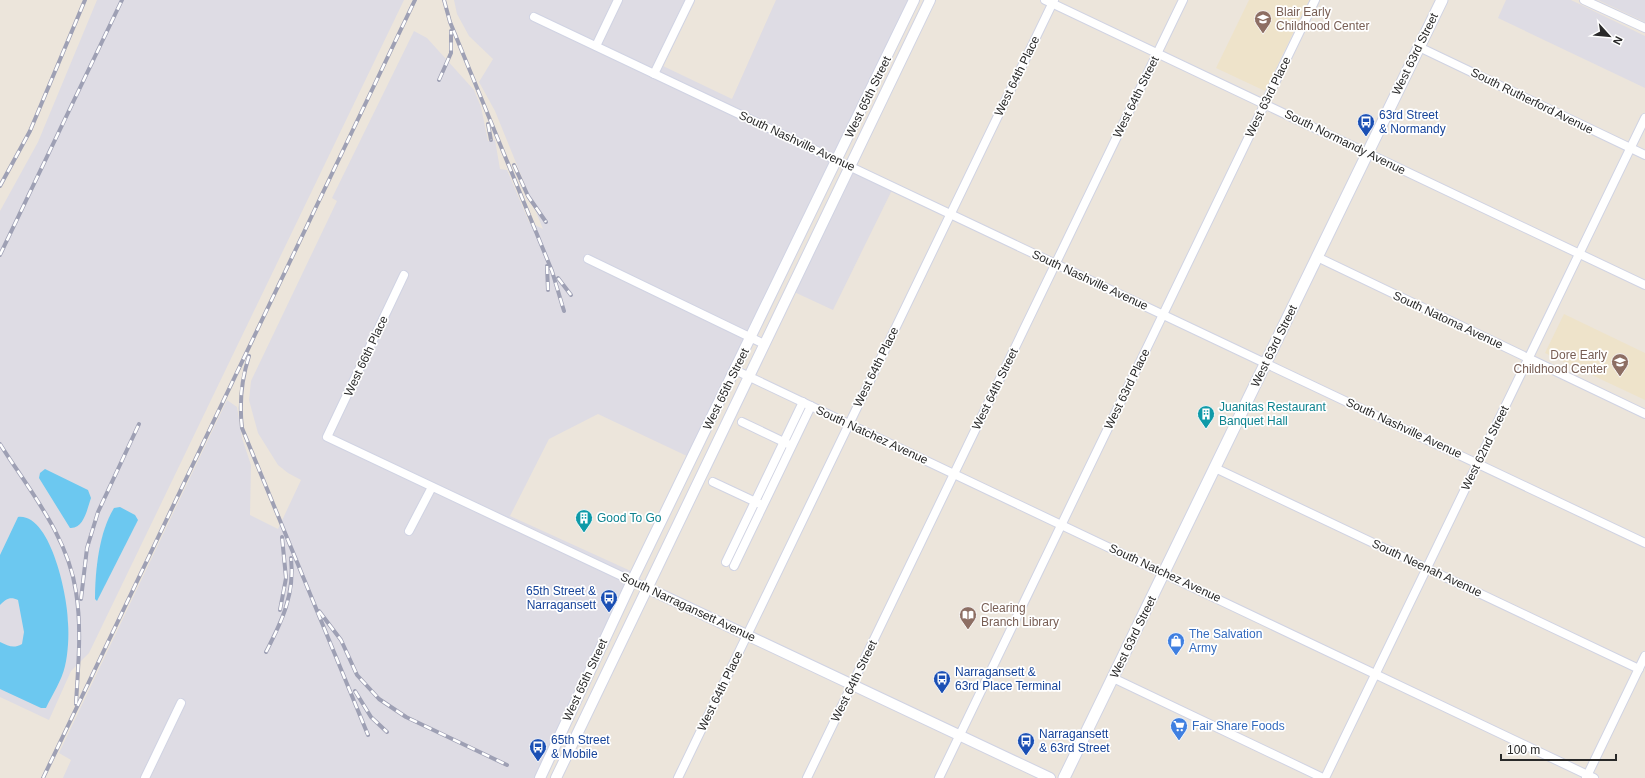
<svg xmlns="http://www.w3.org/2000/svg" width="1645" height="778" font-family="Arial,sans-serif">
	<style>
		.industrial { fill: #dedce4 }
		.education { fill: #eee3ca }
		.water { fill: #6cc8f0 }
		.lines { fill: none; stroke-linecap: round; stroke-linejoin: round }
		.minor-casing { stroke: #d0d3e3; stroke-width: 10 }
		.tertiary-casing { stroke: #d0d3e3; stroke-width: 12 }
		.secondary-casing { stroke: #d0d3e3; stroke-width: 13 }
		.minor { stroke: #fff; stroke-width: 8 }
		.tertiary { stroke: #fff; stroke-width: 10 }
		.secondary { stroke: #fff; stroke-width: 11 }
		.rail-casing { stroke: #9ea0b4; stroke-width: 4 }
		.rail { stroke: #fff; stroke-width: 2.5; stroke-dasharray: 8; stroke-linecap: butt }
		.labels { text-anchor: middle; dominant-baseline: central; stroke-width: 3.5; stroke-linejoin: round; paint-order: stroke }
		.education-label { font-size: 12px; fill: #785e54; stroke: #fff; text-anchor: start }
		.street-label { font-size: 12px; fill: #292929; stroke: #fff }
		.transit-label { font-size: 12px; fill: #164399; stroke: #fff; text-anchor: start }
		.culture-label { font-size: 12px; fill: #0d838f; stroke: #fff; text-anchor: start }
		.shop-label { font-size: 12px; fill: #366cbe; stroke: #fff; text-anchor: start }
	</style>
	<rect width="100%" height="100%" fill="#ece5db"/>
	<g class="industrial">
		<path d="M 97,0 L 404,0 L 89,653 L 71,671 L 49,720 L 0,697 L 0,211 L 38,142 Z"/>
		<path d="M 454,0 L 695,0 L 663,66 L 732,99 L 776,0 L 909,0 L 689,457 L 598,414 L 549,439 L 510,516 L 633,572 L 536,778 L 63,778 L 71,760 L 59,753 L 227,400 L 237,407 L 242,438 L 251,465 L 250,515 L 278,529 L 301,480 L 288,473 L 278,465 L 258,433 L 249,400 L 251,381 L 337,201 L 332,198 L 414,31 L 427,38 L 474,90 L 481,107 L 488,141 L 495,140 L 500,169 L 507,170 L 529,222 L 543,229 L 495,111 L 479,82 L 493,59 L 469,36 L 457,14 Z"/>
		<path d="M 1506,0 L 1571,0 L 1645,36 L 1645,88 L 1498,18 Z"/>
		<path d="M 1598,0 L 1645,0 L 1645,22 Z"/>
		<path d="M 851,169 L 893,188 L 833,310 L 792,291 Z"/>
	</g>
	<g class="education">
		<path d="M 1249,0 L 1309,0 L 1265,91 L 1216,68 Z"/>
		<path d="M 1564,314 L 1645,353 L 1645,400 L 1545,353 Z"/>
	</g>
	<g class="water">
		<path d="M 45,469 L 88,490 L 91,498 C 87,509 84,529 70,528 L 39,478 L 40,473 Z"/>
		<path d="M 120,507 L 135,515 L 138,520 L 97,601 L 95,599 C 95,571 99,532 114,508 Z"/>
		<path d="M 18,517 C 51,513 68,598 68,623 C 69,636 68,653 65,666 C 62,680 52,695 46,708 L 41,708 L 0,689 L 0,642 C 9,646 13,649 22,644 L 24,632 L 18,600 C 10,596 6,599 0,605 L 0,555 Z"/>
	</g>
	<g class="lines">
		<g class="minor-casing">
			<g id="minor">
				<path d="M 1045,0 L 1645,285"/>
				<path d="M 1584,0 L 1645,28"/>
				<path d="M 534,17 L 1645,543"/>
				<path d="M 596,46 L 618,0"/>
				<path d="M 1419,47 L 1645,155"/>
				<path d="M 654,74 L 690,0"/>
				<path d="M 1317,257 L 1645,414"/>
				<path d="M 588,259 L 764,344"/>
				<path d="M 404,275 L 327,437 L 647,588"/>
				<path d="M 735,370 L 1594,778"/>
				<path d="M 742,422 L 788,444"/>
				<path d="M 1215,468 L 1639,669"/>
				<path d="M 713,482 L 760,504"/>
				<path d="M 409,531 L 432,487"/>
				<path d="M 726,562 L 803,402"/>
				<path d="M 734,566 L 811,406"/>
				<path d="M 1113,678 L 1323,778"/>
				<path d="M 145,778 L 181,703"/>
				<path d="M 678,778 L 1054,0"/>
				<path d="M 807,778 L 1183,0"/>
				<path d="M 939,778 L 1315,0"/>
				<path d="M 1325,778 L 1645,118"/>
				<path d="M 1586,778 L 1645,656"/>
			</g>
		</g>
		<g class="tertiary-casing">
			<g id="tertiary">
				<path d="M 647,588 L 1050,778"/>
				<path d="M 540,778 L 632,581 L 914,0"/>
				<path d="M 556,778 L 930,0"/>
			</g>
		</g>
		<g class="secondary-casing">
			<path id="secondary" d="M 1064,778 L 1442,0"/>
		</g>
		<use href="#minor" class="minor"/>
		<use href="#tertiary" class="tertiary"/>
		<use href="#secondary" class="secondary"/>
		<g class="rail-casing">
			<g id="rail">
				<path d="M 444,0 L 450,22 L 552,271 L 564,311"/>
				<path d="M 439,80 L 451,53 L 451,31"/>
				<path d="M 488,124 L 491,140"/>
				<path d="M 514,165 L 528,196 L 546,222"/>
				<path d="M 0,186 L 30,131 L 85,0"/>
				<path d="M 0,255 L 122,0"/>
				<path d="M 547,266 L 548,290"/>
				<path d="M 558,278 L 571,295"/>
				<path d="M 249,356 C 241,381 239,402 242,428 L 368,735"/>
				<path d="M 0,444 C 29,490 68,536 76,592 C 82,629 78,667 76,704"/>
				<path d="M 81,599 L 87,548 L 98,512 L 139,424"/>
				<path d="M 280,610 L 286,578 L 282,537"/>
				<path d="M 319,611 L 341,640 L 357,675 L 379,699 L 406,717 L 507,765"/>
				<path d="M 266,652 C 282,621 295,594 291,558"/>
				<path d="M 355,691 L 371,717 L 387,732"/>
				<path d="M 43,778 L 415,0"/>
			</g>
		</g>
		<use href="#rail" class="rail"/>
	</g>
	<defs>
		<g id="school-pin" transform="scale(0.9)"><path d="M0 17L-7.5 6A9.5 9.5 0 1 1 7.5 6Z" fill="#8d6e63" stroke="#fff"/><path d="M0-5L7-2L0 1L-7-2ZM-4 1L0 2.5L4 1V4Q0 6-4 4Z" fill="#fff"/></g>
		<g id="bus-pin" transform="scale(0.9)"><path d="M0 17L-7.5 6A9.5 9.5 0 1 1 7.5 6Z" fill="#1a4fb4" stroke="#fff"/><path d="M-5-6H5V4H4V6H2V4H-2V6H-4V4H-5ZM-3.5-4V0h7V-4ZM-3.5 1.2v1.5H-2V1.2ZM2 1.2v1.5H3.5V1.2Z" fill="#fff"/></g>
		<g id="building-pin" transform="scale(0.9)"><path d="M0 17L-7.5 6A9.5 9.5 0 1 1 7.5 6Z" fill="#0f9aa8" stroke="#fff"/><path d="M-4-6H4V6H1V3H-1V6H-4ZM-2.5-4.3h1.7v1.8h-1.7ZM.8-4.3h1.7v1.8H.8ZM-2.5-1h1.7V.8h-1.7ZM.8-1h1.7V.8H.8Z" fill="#fff"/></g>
		<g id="library-pin" transform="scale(0.9)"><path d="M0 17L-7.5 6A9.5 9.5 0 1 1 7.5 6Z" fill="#8d6e63" stroke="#fff"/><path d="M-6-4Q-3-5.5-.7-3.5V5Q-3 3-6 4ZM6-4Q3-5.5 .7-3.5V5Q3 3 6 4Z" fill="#fff"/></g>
		<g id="shop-pin" transform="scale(0.9)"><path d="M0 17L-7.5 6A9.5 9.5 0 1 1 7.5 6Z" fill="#3f7fe0" stroke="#fff"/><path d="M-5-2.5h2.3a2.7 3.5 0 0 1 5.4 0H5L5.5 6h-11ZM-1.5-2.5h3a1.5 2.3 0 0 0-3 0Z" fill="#fff"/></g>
		<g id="supermarket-pin" transform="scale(0.9)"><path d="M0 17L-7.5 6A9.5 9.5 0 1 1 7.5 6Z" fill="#3f7fe0" stroke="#fff"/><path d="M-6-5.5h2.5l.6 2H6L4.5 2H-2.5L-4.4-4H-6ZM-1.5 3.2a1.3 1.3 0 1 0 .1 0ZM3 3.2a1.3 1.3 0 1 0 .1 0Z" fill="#fff"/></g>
	</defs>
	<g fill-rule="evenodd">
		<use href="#school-pin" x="1263" y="19"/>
		<use href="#bus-pin" x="1366" y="122"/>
		<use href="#school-pin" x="1620" y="362"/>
		<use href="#building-pin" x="1206" y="414"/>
		<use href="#building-pin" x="584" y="518"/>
		<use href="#bus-pin" x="609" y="598"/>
		<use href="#library-pin" x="968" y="615"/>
		<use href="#shop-pin" x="1176" y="641"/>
		<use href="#bus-pin" x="942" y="679"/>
		<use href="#supermarket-pin" x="1179" y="726"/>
		<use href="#bus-pin" x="1026" y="741"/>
		<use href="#bus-pin" x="538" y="747"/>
	</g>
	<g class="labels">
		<g class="education-label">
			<text x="1276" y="12">Blair Early<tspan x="1276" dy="14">Childhood Center</tspan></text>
			<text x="1607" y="355" text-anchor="end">Dore Early<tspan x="1607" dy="14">Childhood Center</tspan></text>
			<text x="981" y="608">Clearing<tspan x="981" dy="14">Branch Library</tspan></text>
		</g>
		<g class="street-label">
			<text transform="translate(1415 54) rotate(-64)">West 63rd Street</text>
			<text transform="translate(1017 76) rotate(-64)">West 64th Place</text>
			<text transform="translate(868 97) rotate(-64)">West 65th Street</text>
			<text transform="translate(1136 97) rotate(-64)">West 64th Street</text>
			<text transform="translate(1268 97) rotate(-64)">West 63rd Place</text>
			<text transform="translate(1532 101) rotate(26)">South Rutherford Avenue</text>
			<text transform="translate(797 141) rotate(25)">South Nashville Avenue</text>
			<text transform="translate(1345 142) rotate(26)">South Normandy Avenue</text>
			<text transform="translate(1090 280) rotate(25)">South Nashville Avenue</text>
			<text transform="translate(1448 320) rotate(25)">South Natoma Avenue</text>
			<text transform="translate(1274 346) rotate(-64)">West 63rd Street</text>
			<text transform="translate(366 356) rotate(-65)">West 66th Place</text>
			<text transform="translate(876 367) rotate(-64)">West 64th Place</text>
			<text transform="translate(726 389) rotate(-64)">West 65th Street</text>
			<text transform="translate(995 389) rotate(-64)">West 64th Street</text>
			<text transform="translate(1127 389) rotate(-64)">West 63rd Place</text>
			<text transform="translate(1404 428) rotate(25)">South Nashville Avenue</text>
			<text transform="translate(872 435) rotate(25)">South Natchez Avenue</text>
			<text transform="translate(1485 448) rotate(-64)">West 62nd Street</text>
			<text transform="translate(1427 568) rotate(25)">South Neenah Avenue</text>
			<text transform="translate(1165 573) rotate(25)">South Natchez Avenue</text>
			<text transform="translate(688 607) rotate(25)">South Narragansett Avenue</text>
			<text transform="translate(1133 637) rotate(-64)">West 63rd Street</text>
			<text transform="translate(585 680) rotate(-65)">West 65th Street</text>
			<text transform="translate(854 681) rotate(-64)">West 64th Street</text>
			<text transform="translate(720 691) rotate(-64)">West 64th Place</text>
		</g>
		<g class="transit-label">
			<text x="1379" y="115">63rd Street<tspan x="1379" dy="14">&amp; Normandy</tspan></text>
			<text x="596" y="591" text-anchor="end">65th Street &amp;<tspan x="596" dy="14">Narragansett</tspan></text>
			<text x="955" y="672">Narragansett &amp;<tspan x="955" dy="14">63rd Place Terminal</tspan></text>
			<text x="1039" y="734">Narragansett<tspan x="1039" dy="14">&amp; 63rd Street</tspan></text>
			<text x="551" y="740">65th Street<tspan x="551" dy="14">&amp; Mobile</tspan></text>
		</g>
		<g class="culture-label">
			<text x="1219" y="407">Juanitas Restaurant<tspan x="1219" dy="14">Banquet Hall</tspan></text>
			<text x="597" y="518">Good To Go</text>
		</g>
		<g class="shop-label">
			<text x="1189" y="634">The Salvation<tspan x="1189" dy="14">Army</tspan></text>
			<text x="1192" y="726">Fair Share Foods</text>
		</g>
	</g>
	<g transform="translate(1609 36) rotate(117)" stroke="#ffffff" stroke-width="3" paint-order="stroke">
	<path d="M0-3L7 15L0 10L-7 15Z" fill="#292929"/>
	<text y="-6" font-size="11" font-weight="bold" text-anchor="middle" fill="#292929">N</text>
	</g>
	<path d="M1501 754v6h115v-6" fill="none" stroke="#292929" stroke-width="2"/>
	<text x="1507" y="754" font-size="12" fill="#292929" stroke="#ffffff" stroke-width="3" paint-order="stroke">100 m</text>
</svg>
